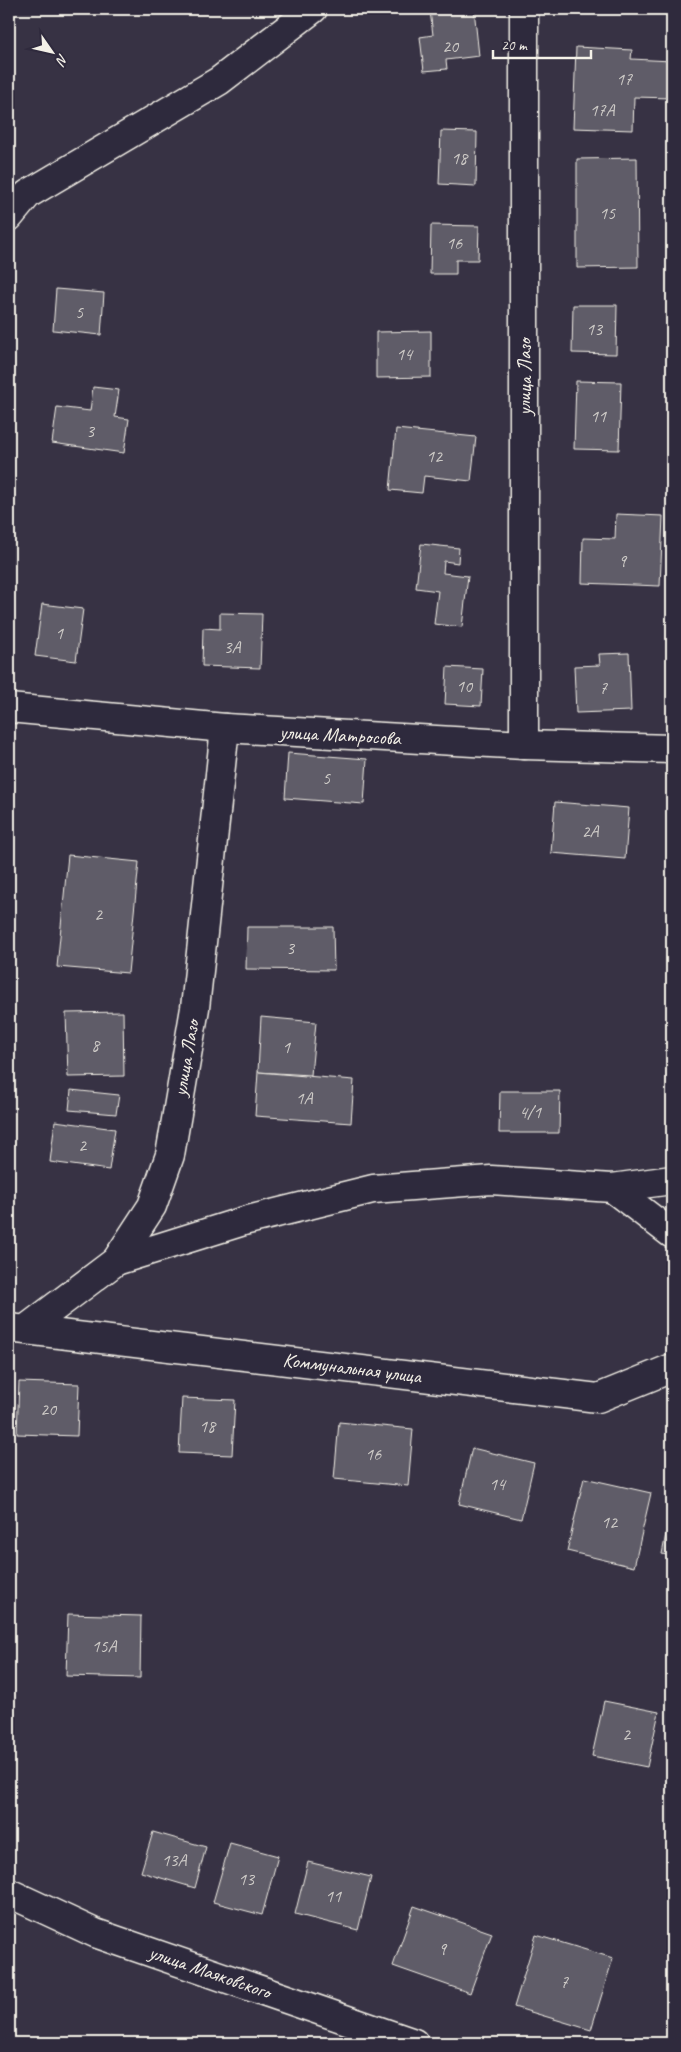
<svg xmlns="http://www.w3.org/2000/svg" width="681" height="2052" font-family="Caveat,sans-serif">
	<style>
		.building { fill: #5f5c67; stroke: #f4f1e8 }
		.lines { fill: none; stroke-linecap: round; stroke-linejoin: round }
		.minor-casing { stroke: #f4f1e8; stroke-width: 31 }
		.minor { stroke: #2f2a3d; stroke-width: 28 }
		.labels { text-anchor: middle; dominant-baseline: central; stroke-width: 4; stroke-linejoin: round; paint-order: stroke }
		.number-label { font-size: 18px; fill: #cfccc8 }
		.street-label { font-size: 20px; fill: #f4f1e8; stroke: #2f2a3d }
	</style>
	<rect width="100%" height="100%" fill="#373244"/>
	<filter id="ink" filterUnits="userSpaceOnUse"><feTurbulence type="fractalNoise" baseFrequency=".02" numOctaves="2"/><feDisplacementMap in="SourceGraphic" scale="10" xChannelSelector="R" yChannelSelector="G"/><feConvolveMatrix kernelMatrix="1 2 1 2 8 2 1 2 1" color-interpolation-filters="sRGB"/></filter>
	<g filter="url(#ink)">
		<g class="building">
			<path d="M 446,9 L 474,9 L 479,56 L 446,60 L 447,69 L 424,71 L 420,37 L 433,35 L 430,11 Z"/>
			<path d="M 576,47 L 632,50 L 631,59 L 672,61 L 672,98 L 634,97 L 633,130 L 573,128 Z"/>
			<path d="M 441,131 L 477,132 L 476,186 L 439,184 Z"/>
			<path d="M 637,158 L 638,267 L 577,268 L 577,159 Z"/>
			<path d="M 431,225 L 479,226 L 478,260 L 456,260 L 456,274 L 430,274 Z"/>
			<path d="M 56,289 L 104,293 L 101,335 L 53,330 Z"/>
			<path d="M 573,305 L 617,305 L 616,354 L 572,353 Z"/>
			<path d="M 431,331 L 431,377 L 376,378 L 376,332 Z"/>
			<path d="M 576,381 L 621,382 L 619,450 L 574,449 Z"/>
			<path d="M 93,387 L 119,390 L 115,417 L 129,419 L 124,453 L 52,443 L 57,407 L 90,411 Z"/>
			<path d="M 396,429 L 476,437 L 471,481 L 424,476 L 422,493 L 390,490 Z"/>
			<path d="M 616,514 L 663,516 L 660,586 L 582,583 L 583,538 L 615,539 Z"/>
			<path d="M 421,544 L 459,548 L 458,563 L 444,561 L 443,573 L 468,576 L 462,627 L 434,624 L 438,591 L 416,588 Z"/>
			<path d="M 42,604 L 83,609 L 76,661 L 35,656 Z"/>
			<path d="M 220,613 L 262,614 L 260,668 L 202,666 L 203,628 L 220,629 Z"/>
			<path d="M 629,653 L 631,711 L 576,713 L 574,666 L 600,665 L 599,654 Z"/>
			<path d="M 447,667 L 483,669 L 481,706 L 445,704 Z"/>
			<path d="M 288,753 L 367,759 L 364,804 L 285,798 Z"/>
			<path d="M 555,802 L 629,808 L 625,859 L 551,853 Z"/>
			<path d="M 68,855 L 139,862 L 128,973 L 57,967 Z"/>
			<path d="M 247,927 L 333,927 L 334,970 L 246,969 Z"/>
			<path d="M 123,1012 L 124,1076 L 68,1077 L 66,1013 Z"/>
			<path d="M 261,1017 L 316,1022 L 311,1075 L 258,1072 Z"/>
			<path d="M 258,1072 L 354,1080 L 351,1123 L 255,1116 Z"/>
			<path d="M 71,1090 L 119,1095 L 116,1114 L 69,1110 Z"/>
			<path d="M 500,1091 L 560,1091 L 559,1133 L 499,1133 Z"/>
			<path d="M 55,1121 L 115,1129 L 109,1170 L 50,1162 Z"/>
			<path d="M 19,1382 L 79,1384 L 77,1436 L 17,1434 Z"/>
			<path d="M 182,1398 L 235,1400 L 232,1455 L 179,1453 Z"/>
			<path d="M 339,1422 L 413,1429 L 408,1486 L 334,1479 Z"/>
			<path d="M 472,1448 L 534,1463 L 521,1519 L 459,1504 Z"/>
			<path d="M 584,1478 L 651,1493 L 634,1567 L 567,1551 Z"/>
			<path d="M 672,1504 L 672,1556 L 662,1554 Z"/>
			<path d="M 68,1614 L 141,1616 L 140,1678 L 66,1676 Z"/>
			<path d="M 604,1701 L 659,1712 L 647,1767 L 592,1756 Z"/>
			<path d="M 153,1832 L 206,1847 L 195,1888 L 141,1872 Z"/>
			<path d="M 230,1843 L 278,1856 L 262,1915 L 213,1902 Z"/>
			<path d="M 308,1862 L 371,1877 L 358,1930 L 295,1914 Z"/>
			<path d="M 414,1906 L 492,1933 L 470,1993 L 393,1966 Z"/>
			<path d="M 536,1935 L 613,1958 L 591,2030 L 514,2007 Z"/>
		</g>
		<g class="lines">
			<g class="minor-casing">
				<g id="minor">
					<path d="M 9,217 L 28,194 L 219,81 L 313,9"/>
					<path d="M 9,708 L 225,728 L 524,745 L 672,749"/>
					<path d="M 524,745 L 524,9"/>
					<path d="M 612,1188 L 672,1180"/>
					<path d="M 116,1261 L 244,1221 L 373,1189 L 491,1180 L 612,1188 L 672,1234"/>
					<path d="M 9,1328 L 598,1398 L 672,1368"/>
					<path d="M 26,1329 L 116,1261 L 152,1206 L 170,1155 L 195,1008 L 225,728"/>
					<path d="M 9,1893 L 95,1933 L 414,2043"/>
				</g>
			</g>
			<use href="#minor" class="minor"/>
		</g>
	</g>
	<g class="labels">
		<g class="number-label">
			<text x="450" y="46">20</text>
			<text x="624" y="79">17</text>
			<text x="602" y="110">17А</text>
			<text x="459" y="158">18</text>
			<text x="607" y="213">15</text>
			<text x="454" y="243">16</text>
			<text x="79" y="312">5</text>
			<text x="594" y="329">13</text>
			<text x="404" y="354">14</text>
			<text x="598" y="416">11</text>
			<text x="90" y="431">3</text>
			<text x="434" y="456">12</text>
			<text x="622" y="561">9</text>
			<text x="59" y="633">1</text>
			<text x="232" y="647">3А</text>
			<text x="464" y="686">10</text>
			<text x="603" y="688">7</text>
			<text x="326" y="778">5</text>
			<text x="590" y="831">2А</text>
			<text x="98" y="914">2</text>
			<text x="290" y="948">3</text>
			<text x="95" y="1045">8</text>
			<text x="286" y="1047">1</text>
			<text x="304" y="1098">1А</text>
			<text x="530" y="1112">4/1</text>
			<text x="82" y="1145">2</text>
			<text x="48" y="1409">20</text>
			<text x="207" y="1426">18</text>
			<text x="373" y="1454">16</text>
			<text x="497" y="1484">14</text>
			<text x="609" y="1522">12</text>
			<text x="104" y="1646">15А</text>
			<text x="626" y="1734">2</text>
			<text x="174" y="1860">13А</text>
			<text x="246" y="1879">13</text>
			<text x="333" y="1896">11</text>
			<text x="442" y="1949">9</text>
			<text x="564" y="1982">7</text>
		</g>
		<g class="street-label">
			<text transform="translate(524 377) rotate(-90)">улица Лазо</text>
			<text transform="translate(340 735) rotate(3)">улица Матросова</text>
			<text transform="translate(186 1058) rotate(-80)">улица Лазо</text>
			<text transform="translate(352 1368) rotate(7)">Коммунальная улица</text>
			<text transform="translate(210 1972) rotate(19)">улица Маяковского</text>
		</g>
	</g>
	<rect width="681" height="2052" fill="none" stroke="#2f2a3d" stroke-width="30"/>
	<rect x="15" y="15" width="651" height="2022" fill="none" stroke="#f4f1e8" stroke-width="2" filter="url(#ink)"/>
	<g transform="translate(52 52) rotate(124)" stroke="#2f2a3d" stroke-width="4" paint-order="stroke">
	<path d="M0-4L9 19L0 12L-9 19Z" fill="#f4f1e8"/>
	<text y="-8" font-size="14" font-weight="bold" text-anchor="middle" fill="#f4f1e8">N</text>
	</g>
	<path d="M493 50v8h98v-8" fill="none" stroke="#f4f1e8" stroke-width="2.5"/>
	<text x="501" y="50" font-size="15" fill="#f4f1e8" stroke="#2f2a3d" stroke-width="4" paint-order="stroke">20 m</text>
</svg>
